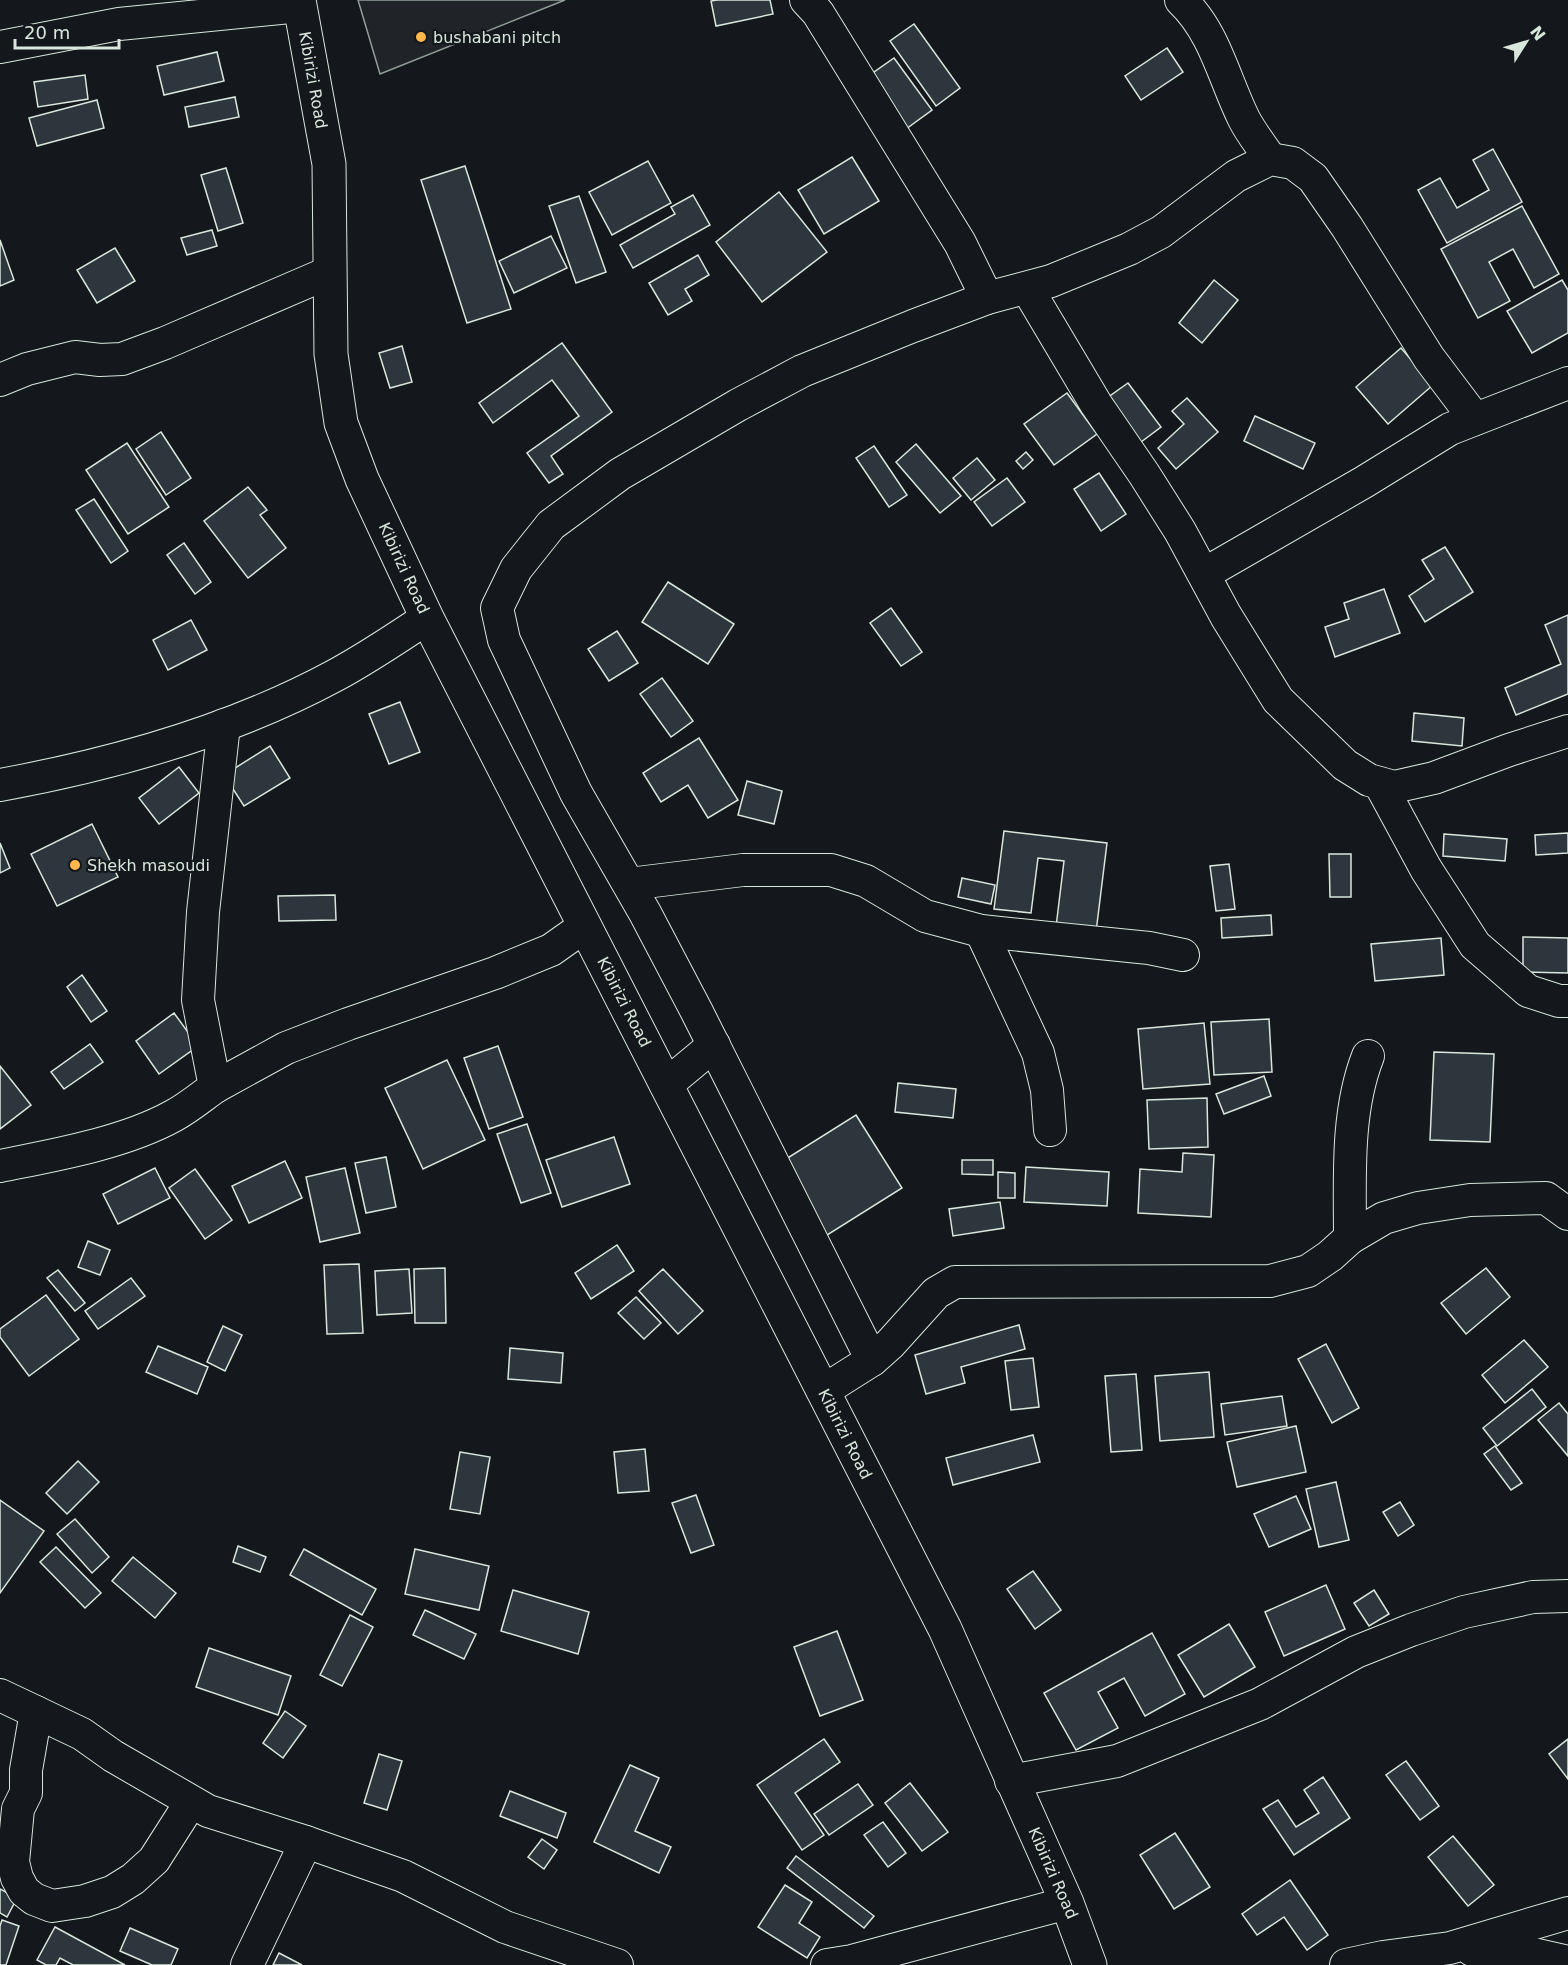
<svg xmlns="http://www.w3.org/2000/svg" width="1568" height="1965" font-family="'DejaVu Sans',sans-serif">
	<style>
		.green { fill: #202428; stroke: #939e99; stroke-width: 1.5 }
		.building { fill: #2c363c; stroke: #d8e6dc; stroke-width: 1.5 }
		.lines { fill: none; stroke-linecap: round; stroke-linejoin: round }
		.street-casing { stroke: #d8e6dc; stroke-width: 34 }
		.secondary-casing { stroke: #d8e6dc; stroke-width: 35 }
		.street { stroke: #14181c; stroke-width: 32 }
		.secondary { stroke: #14181c; stroke-width: 33 }
		.poi-dot { fill: #ffb74d; stroke: #14181c; stroke-width: 2 }
		.labels { text-anchor: middle; dominant-baseline: central; stroke-width: 4.5; stroke-linejoin: round; paint-order: stroke }
		.poi-label { font-size: 16px; fill: #d8e6dc; stroke: #14181c; text-anchor: start }
		.street-label { font-size: 16px; fill: #d8e6dc; stroke: #14181c }
	</style>
	<rect width="100%" height="100%" fill="#14181c"/>
	<path class="green" d="M 358,0 L 565,0 L 380,74 Z"/>
	<g class="building">
		<path d="M 717,0 L 770,0 L 773,14 L 716,26 L 711,1 Z"/>
		<path d="M 914,24 L 960,88 L 936,106 L 890,41 Z"/>
		<path d="M 1167,48 L 1183,72 L 1141,100 L 1125,76 Z"/>
		<path d="M 217,52 L 224,81 L 164,95 L 157,66 Z"/>
		<path d="M 894,58 L 932,110 L 906,129 L 867,77 Z"/>
		<path d="M 85,75 L 88,99 L 38,107 L 34,82 Z"/>
		<path d="M 235,97 L 239,117 L 189,127 L 185,107 Z"/>
		<path d="M 97,100 L 104,128 L 37,146 L 29,118 Z"/>
		<path d="M 1493,149 L 1522,202 L 1447,243 L 1418,190 L 1440,178 L 1457,208 L 1489,190 L 1473,160 Z"/>
		<path d="M 852,157 L 879,201 L 824,234 L 798,190 Z"/>
		<path d="M 648,161 L 671,203 L 612,235 L 589,192 Z"/>
		<path d="M 465,166 L 511,309 L 467,323 L 421,180 Z"/>
		<path d="M 226,168 L 243,223 L 218,231 L 201,175 Z"/>
		<path d="M 779,192 L 827,252 L 762,302 L 716,242 Z"/>
		<path d="M 693,195 L 710,225 L 633,268 L 620,245 L 675,214 L 671,207 Z"/>
		<path d="M 579,196 L 606,272 L 576,283 L 549,206 Z"/>
		<path d="M 1522,206 L 1559,274 L 1534,288 L 1513,249 L 1489,262 L 1510,301 L 1478,318 L 1441,249 Z"/>
		<path d="M 212,230 L 217,246 L 187,255 L 181,238 Z"/>
		<path d="M 551,236 L 567,268 L 514,293 L 499,261 Z"/>
		<path d="M 0,240 L 14,280 L 0,286 Z"/>
		<path d="M 115,248 L 135,281 L 97,303 L 77,270 Z"/>
		<path d="M 698,255 L 709,275 L 685,289 L 692,301 L 668,315 L 649,283 Z"/>
		<path d="M 1214,280 L 1238,300 L 1202,343 L 1179,323 Z"/>
		<path d="M 1562,280 L 1568,290 L 1568,333 L 1532,353 L 1507,311 Z"/>
		<path d="M 562,343 L 612,412 L 551,456 L 563,474 L 549,483 L 527,453 L 579,416 L 552,380 L 493,423 L 479,403 Z"/>
		<path d="M 402,346 L 412,382 L 390,388 L 379,353 Z"/>
		<path d="M 1401,348 L 1433,385 L 1388,424 L 1356,387 Z"/>
		<path d="M 1128,383 L 1161,427 L 1141,442 L 1107,398 Z"/>
		<path d="M 1067,393 L 1097,434 L 1054,465 L 1024,424 Z"/>
		<path d="M 1187,398 L 1218,432 L 1176,469 L 1158,448 L 1184,424 L 1172,411 Z"/>
		<path d="M 1255,416 L 1315,443 L 1303,469 L 1244,441 Z"/>
		<path d="M 161,432 L 191,478 L 166,495 L 136,449 Z"/>
		<path d="M 127,443 L 169,507 L 128,534 L 86,470 Z"/>
		<path d="M 916,444 L 961,496 L 940,513 L 896,462 Z"/>
		<path d="M 874,446 L 907,495 L 889,507 L 856,458 Z"/>
		<path d="M 1026,452 L 1033,460 L 1023,469 L 1016,461 Z"/>
		<path d="M 977,458 L 995,480 L 971,500 L 953,478 Z"/>
		<path d="M 1099,473 L 1126,514 L 1101,531 L 1074,489 Z"/>
		<path d="M 1007,478 L 1025,502 L 992,526 L 974,502 Z"/>
		<path d="M 248,487 L 267,510 L 260,515 L 286,548 L 248,578 L 204,521 Z"/>
		<path d="M 94,499 L 128,551 L 111,563 L 76,510 Z"/>
		<path d="M 184,543 L 211,582 L 195,594 L 167,555 Z"/>
		<path d="M 1445,547 L 1473,592 L 1425,622 L 1409,596 L 1434,579 L 1422,560 Z"/>
		<path d="M 668,582 L 734,624 L 708,664 L 642,622 Z"/>
		<path d="M 1384,589 L 1400,633 L 1335,657 L 1325,627 L 1349,619 L 1344,603 Z"/>
		<path d="M 891,608 L 922,652 L 901,666 L 870,623 Z"/>
		<path d="M 1568,615 L 1568,694 L 1516,715 L 1505,688 L 1561,664 L 1545,625 Z"/>
		<path d="M 191,620 L 207,650 L 168,670 L 153,640 Z"/>
		<path d="M 617,631 L 638,663 L 609,681 L 588,649 Z"/>
		<path d="M 662,678 L 693,721 L 671,737 L 640,694 Z"/>
		<path d="M 400,702 L 420,752 L 389,764 L 369,714 Z"/>
		<path d="M 1414,713 L 1464,718 L 1462,746 L 1412,741 Z"/>
		<path d="M 699,738 L 738,800 L 708,818 L 688,785 L 661,802 L 643,773 Z"/>
		<path d="M 270,746 L 290,778 L 244,806 L 224,775 Z"/>
		<path d="M 179,767 L 199,793 L 159,824 L 139,798 Z"/>
		<path d="M 747,781 L 782,791 L 774,824 L 738,815 Z"/>
		<path d="M 92,824 L 118,877 L 57,906 L 31,854 Z"/>
		<path d="M 1004,831 L 1107,843 L 1096,932 L 1056,927 L 1064,861 L 1038,858 L 1031,913 L 994,909 Z"/>
		<path d="M 1568,833 L 1568,853 L 1536,855 L 1535,835 Z"/>
		<path d="M 1444,834 L 1507,839 L 1505,861 L 1443,856 Z"/>
		<path d="M 0,843 L 10,868 L 0,873 Z"/>
		<path d="M 1329,854 L 1351,854 L 1351,897 L 1330,897 Z"/>
		<path d="M 1229,864 L 1235,909 L 1216,911 L 1210,866 Z"/>
		<path d="M 962,878 L 995,885 L 991,904 L 958,897 Z"/>
		<path d="M 335,895 L 336,920 L 279,921 L 278,896 Z"/>
		<path d="M 1271,915 L 1272,935 L 1222,938 L 1221,918 Z"/>
		<path d="M 1523,937 L 1568,938 L 1568,973 L 1523,972 Z"/>
		<path d="M 1441,938 L 1444,975 L 1375,981 L 1371,944 Z"/>
		<path d="M 82,975 L 107,1011 L 91,1022 L 67,987 Z"/>
		<path d="M 174,1013 L 198,1046 L 159,1074 L 136,1041 Z"/>
		<path d="M 1269,1019 L 1272,1072 L 1214,1075 L 1211,1022 Z"/>
		<path d="M 1204,1023 L 1210,1084 L 1143,1089 L 1138,1029 Z"/>
		<path d="M 90,1044 L 103,1062 L 64,1089 L 51,1072 Z"/>
		<path d="M 498,1046 L 523,1117 L 489,1129 L 464,1058 Z"/>
		<path d="M 1434,1052 L 1494,1054 L 1490,1142 L 1430,1140 Z"/>
		<path d="M 447,1060 L 485,1140 L 423,1169 L 385,1088 Z"/>
		<path d="M 0,1066 L 31,1105 L 0,1129 Z"/>
		<path d="M 1264,1076 L 1271,1096 L 1224,1114 L 1216,1094 Z"/>
		<path d="M 898,1083 L 956,1089 L 953,1118 L 895,1112 Z"/>
		<path d="M 1207,1098 L 1208,1147 L 1149,1149 L 1147,1100 Z"/>
		<path d="M 856,1115 L 902,1188 L 824,1237 L 778,1164 Z"/>
		<path d="M 527,1124 L 551,1193 L 521,1203 L 497,1134 Z"/>
		<path d="M 614,1137 L 630,1184 L 562,1207 L 546,1160 Z"/>
		<path d="M 1183,1153 L 1214,1155 L 1211,1217 L 1138,1213 L 1140,1169 L 1182,1172 Z"/>
		<path d="M 386,1157 L 396,1207 L 366,1213 L 355,1163 Z"/>
		<path d="M 962,1160 L 993,1160 L 993,1175 L 962,1174 Z"/>
		<path d="M 285,1161 L 302,1198 L 249,1223 L 232,1186 Z"/>
		<path d="M 1026,1167 L 1109,1172 L 1107,1206 L 1024,1202 Z"/>
		<path d="M 155,1168 L 170,1198 L 118,1224 L 103,1194 Z"/>
		<path d="M 345,1168 L 360,1233 L 320,1242 L 306,1177 Z"/>
		<path d="M 195,1169 L 232,1220 L 205,1239 L 169,1188 Z"/>
		<path d="M 998,1172 L 1015,1173 L 1015,1198 L 998,1198 Z"/>
		<path d="M 1000,1202 L 1004,1228 L 953,1236 L 949,1209 Z"/>
		<path d="M 88,1241 L 110,1250 L 100,1275 L 78,1267 Z"/>
		<path d="M 617,1245 L 634,1271 L 591,1299 L 575,1273 Z"/>
		<path d="M 359,1264 L 363,1333 L 327,1334 L 324,1265 Z"/>
		<path d="M 445,1268 L 446,1323 L 415,1323 L 414,1269 Z"/>
		<path d="M 1486,1268 L 1510,1297 L 1466,1334 L 1441,1303 Z"/>
		<path d="M 409,1269 L 412,1313 L 377,1315 L 375,1271 Z"/>
		<path d="M 663,1269 L 703,1311 L 678,1334 L 639,1291 Z"/>
		<path d="M 58,1270 L 85,1303 L 75,1311 L 47,1278 Z"/>
		<path d="M 131,1278 L 145,1296 L 98,1329 L 85,1311 Z"/>
		<path d="M 46,1295 L 79,1339 L 29,1376 L 0,1337 L 0,1329 Z"/>
		<path d="M 636,1297 L 661,1323 L 644,1339 L 618,1313 Z"/>
		<path d="M 1019,1325 L 1025,1349 L 961,1367 L 965,1383 L 926,1394 L 915,1355 Z"/>
		<path d="M 223,1326 L 242,1335 L 225,1371 L 207,1362 Z"/>
		<path d="M 1524,1340 L 1548,1367 L 1505,1403 L 1482,1375 Z"/>
		<path d="M 1326,1344 L 1359,1408 L 1332,1423 L 1298,1359 Z"/>
		<path d="M 158,1346 L 208,1367 L 197,1394 L 146,1372 Z"/>
		<path d="M 510,1348 L 563,1353 L 561,1383 L 508,1379 Z"/>
		<path d="M 1033,1358 L 1039,1407 L 1011,1410 L 1005,1361 Z"/>
		<path d="M 1209,1372 L 1214,1437 L 1160,1441 L 1155,1376 Z"/>
		<path d="M 1136,1374 L 1142,1450 L 1111,1452 L 1105,1376 Z"/>
		<path d="M 1532,1389 L 1546,1407 L 1497,1446 L 1483,1428 Z"/>
		<path d="M 1282,1396 L 1287,1426 L 1225,1435 L 1221,1404 Z"/>
		<path d="M 1559,1403 L 1568,1414 L 1568,1456 L 1538,1420 Z"/>
		<path d="M 1296,1426 L 1306,1472 L 1237,1487 L 1227,1442 Z"/>
		<path d="M 1033,1435 L 1040,1462 L 953,1485 L 946,1458 Z"/>
		<path d="M 1495,1446 L 1522,1483 L 1511,1490 L 1484,1454 Z"/>
		<path d="M 645,1449 L 649,1491 L 618,1493 L 614,1452 Z"/>
		<path d="M 460,1452 L 490,1457 L 480,1514 L 450,1509 Z"/>
		<path d="M 78,1461 L 99,1482 L 67,1514 L 46,1493 Z"/>
		<path d="M 1336,1482 L 1349,1540 L 1319,1547 L 1306,1489 Z"/>
		<path d="M 696,1495 L 714,1545 L 691,1553 L 672,1503 Z"/>
		<path d="M 1296,1496 L 1311,1529 L 1269,1547 L 1254,1514 Z"/>
		<path d="M 0,1500 L 44,1531 L 0,1593 Z"/>
		<path d="M 1400,1502 L 1414,1525 L 1398,1536 L 1383,1512 Z"/>
		<path d="M 75,1519 L 109,1557 L 92,1573 L 57,1534 Z"/>
		<path d="M 238,1546 L 266,1557 L 260,1572 L 233,1562 Z"/>
		<path d="M 56,1547 L 101,1593 L 85,1608 L 40,1562 Z"/>
		<path d="M 304,1549 L 376,1589 L 362,1615 L 290,1575 Z"/>
		<path d="M 415,1549 L 489,1566 L 479,1610 L 405,1594 Z"/>
		<path d="M 133,1557 L 176,1593 L 155,1618 L 112,1581 Z"/>
		<path d="M 1033,1571 L 1061,1610 L 1035,1629 L 1007,1589 Z"/>
		<path d="M 1326,1585 L 1345,1629 L 1284,1656 L 1265,1612 Z"/>
		<path d="M 513,1590 L 589,1612 L 578,1654 L 501,1631 Z"/>
		<path d="M 1374,1590 L 1389,1614 L 1369,1626 L 1354,1603 Z"/>
		<path d="M 425,1610 L 476,1634 L 464,1659 L 413,1635 Z"/>
		<path d="M 350,1615 L 373,1627 L 342,1686 L 320,1675 Z"/>
		<path d="M 1229,1624 L 1255,1667 L 1204,1697 L 1178,1655 Z"/>
		<path d="M 837,1631 L 863,1700 L 820,1716 L 794,1647 Z"/>
		<path d="M 1152,1633 L 1185,1694 L 1145,1716 L 1124,1678 L 1098,1692 L 1118,1728 L 1076,1750 L 1044,1693 Z"/>
		<path d="M 209,1648 L 291,1676 L 278,1715 L 196,1687 Z"/>
		<path d="M 285,1711 L 306,1726 L 283,1758 L 263,1743 Z"/>
		<path d="M 824,1739 L 840,1762 L 795,1793 L 824,1835 L 802,1850 L 757,1785 Z"/>
		<path d="M 1568,1739 L 1568,1779 L 1549,1754 Z"/>
		<path d="M 379,1754 L 402,1761 L 387,1810 L 364,1803 Z"/>
		<path d="M 1406,1761 L 1439,1806 L 1420,1820 L 1386,1775 Z"/>
		<path d="M 630,1765 L 659,1778 L 635,1831 L 671,1847 L 659,1873 L 594,1842 Z"/>
		<path d="M 1323,1777 L 1350,1818 L 1294,1855 L 1263,1809 L 1278,1800 L 1296,1827 L 1319,1813 L 1304,1790 Z"/>
		<path d="M 910,1783 L 948,1832 L 922,1851 L 885,1803 Z"/>
		<path d="M 858,1784 L 873,1805 L 829,1835 L 814,1814 Z"/>
		<path d="M 510,1791 L 566,1813 L 557,1838 L 500,1816 Z"/>
		<path d="M 883,1822 L 906,1853 L 888,1867 L 864,1835 Z"/>
		<path d="M 1175,1833 L 1210,1887 L 1174,1909 L 1140,1855 Z"/>
		<path d="M 1453,1836 L 1494,1885 L 1468,1906 L 1428,1857 Z"/>
		<path d="M 542,1839 L 557,1850 L 544,1869 L 528,1857 Z"/>
		<path d="M 796,1856 L 874,1916 L 864,1928 L 787,1868 Z"/>
		<path d="M 1290,1880 L 1328,1935 L 1307,1950 L 1284,1917 L 1257,1935 L 1242,1914 Z"/>
		<path d="M 785,1885 L 812,1902 L 799,1923 L 820,1937 L 807,1958 L 758,1927 Z"/>
		<path d="M 0,1889 L 17,1898 L 7,1917 L 0,1913 Z"/>
		<path d="M 2,1920 L 19,1926 L 6,1965 L 0,1965 L 0,1926 Z"/>
		<path d="M 55,1927 L 125,1965 L 73,1965 L 60,1958 L 56,1965 L 46,1965 L 37,1960 Z"/>
		<path d="M 130,1928 L 178,1949 L 171,1965 L 152,1965 L 120,1951 Z"/>
		<path d="M 279,1953 L 302,1965 L 273,1965 Z"/>
	</g>
	<g class="lines">
		<g class="street-casing">
			<g id="street">
				<path d="M 806,0 L 818,13 L 960,243 L 987,298"/>
				<path d="M 1181,0 C 1215,32 1224,79 1244,119 C 1251,133 1262,146 1270,159"/>
				<path d="M 0,47 L 119,24 L 300,6"/>
				<path d="M 1027,288 L 1096,404 L 1144,474 L 1180,531 L 1226,616 L 1278,700 L 1345,765 L 1369,780 L 1394,787 L 1434,778 L 1509,750 L 1568,731"/>
				<path d="M 0,380 L 27,369 L 75,357 L 100,360 L 122,359 L 165,343 L 330,272"/>
				<path d="M 1204,574 L 1364,482 L 1450,429 L 1568,383"/>
				<path d="M 1380,784 L 1426,869 L 1475,945 L 1528,991 L 1559,1001 L 1568,1001"/>
				<path d="M 0,785 C 115,764 230,732 334,676 C 366,659 397,638 427,618"/>
				<path d="M 629,884 L 743,870 L 831,870 L 866,881 L 925,916 L 981,931 L 1149,948 L 1183,955"/>
				<path d="M 981,931 L 1038,1053 L 1047,1090 L 1050,1130"/>
				<path d="M 666,1085 L 714,1045"/>
				<path d="M 215,1087 L 286,1048 L 348,1024 L 495,973 L 551,950 L 585,926"/>
				<path d="M 0,1166 C 55,1155 124,1143 173,1116 C 188,1108 201,1097 215,1087 L 198,1000 L 203,912 L 224,725"/>
				<path d="M 1350,1238 C 1350,1178 1346,1112 1368,1056"/>
				<path d="M 872,1360 L 697,1012 L 645,913 L 576,793 L 504,640 L 497,608 L 516,569 L 551,525 L 620,474 L 738,405 L 802,371 L 913,326 L 987,298 L 1051,281 L 1129,249 L 1161,232 L 1236,176 L 1270,159 L 1293,163 L 1313,178 L 1347,227 L 1429,358 L 1475,419"/>
				<path d="M 823,1391 L 872,1360 L 890,1344 L 936,1293 L 955,1282 L 1270,1281 L 1308,1271 L 1330,1256 L 1350,1238 L 1384,1218 L 1418,1208 L 1470,1200 L 1546,1198 L 1568,1214"/>
				<path d="M 0,1695 L 82,1734 L 113,1756 L 208,1811 L 306,1842 L 403,1876 L 505,1927 L 617,1965"/>
				<path d="M 36,1712 L 26,1770 L 26,1793 L 18,1809 L 13,1862 L 17,1878 L 24,1891 L 34,1899 L 52,1906 L 85,1901 L 112,1892 L 133,1879 L 154,1860 L 191,1802"/>
				<path d="M 1011,1781 L 1117,1761 L 1260,1704 L 1356,1652 L 1411,1630 L 1464,1612 L 1533,1597 L 1568,1596"/>
				<path d="M 1472,1950 L 1529,1953 L 1568,1962"/>
				<path d="M 247,1965 L 306,1842"/>
				<path d="M 827,1965 L 852,1961 L 1067,1903"/>
				<path d="M 1346,1965 L 1383,1957 L 1450,1948 L 1568,1913"/>
			</g>
		</g>
		<g class="secondary-casing">
			<path id="secondary" d="M 299,0 L 329,164 L 331,354 L 341,423 L 362,479 L 427,618 L 945,1629 L 1067,1903 L 1090,1965"/>
		</g>
		<use href="#street" class="street"/>
		<use href="#secondary" class="secondary"/>
	</g>
	<g class="poi-dot">
		<circle cx="421" cy="37" r="6"/>
		<circle cx="75" cy="865" r="6"/>
	</g>
	<g class="labels">
		<g class="poi-label">
			<text x="433" y="37">bushabani pitch</text>
			<text x="87" y="865">Shekh masoudi</text>
		</g>
		<g class="street-label">
			<text transform="translate(313 80) rotate(80)">Kibirizi Road</text>
			<text transform="translate(404 568) rotate(65)">Kibirizi Road</text>
			<text transform="translate(624 1002) rotate(63)">Kibirizi Road</text>
			<text transform="translate(845 1434) rotate(63)">Kibirizi Road</text>
			<text transform="translate(1053 1873) rotate(66)">Kibirizi Road</text>
		</g>
	</g>
	<g transform="translate(1526 42) rotate(53)" stroke="#14181c" stroke-width="4.5" paint-order="stroke">
	<path d="M0-4.5L10 22L0 15L-10 22Z" fill="#d8e6dc"/>
	<text y="-9" font-size="16" font-weight="bold" text-anchor="middle" fill="#d8e6dc">N</text>
	</g>
	<path d="M15 39v9h104v-9" fill="none" stroke="#d8e6dc" stroke-width="3"/>
	<text x="24" y="39" font-size="18" fill="#d8e6dc" stroke="#14181c" stroke-width="4.5" paint-order="stroke">20 m</text>
</svg>
